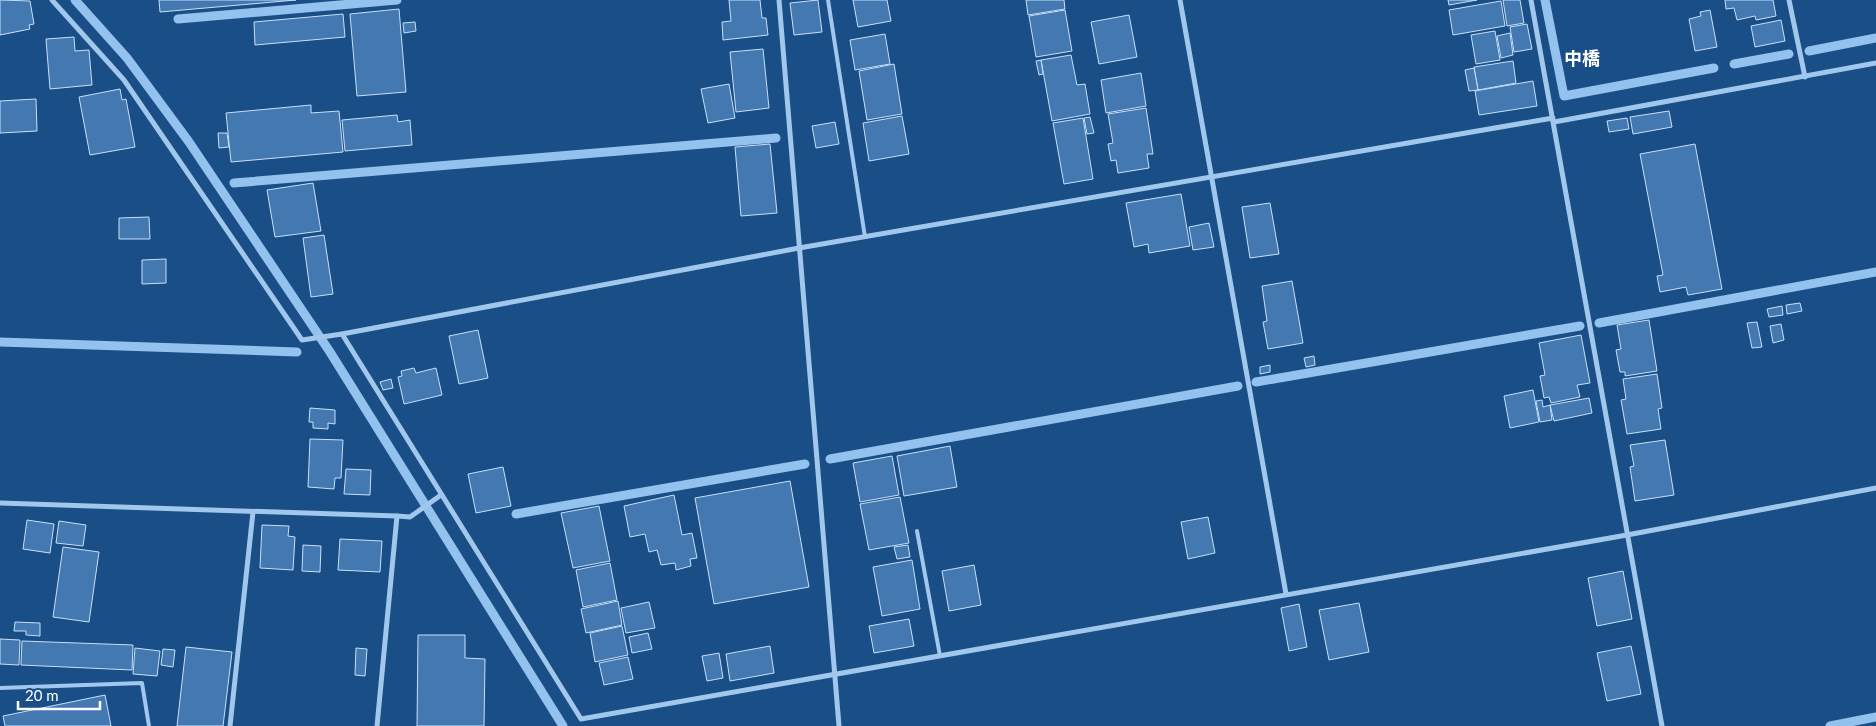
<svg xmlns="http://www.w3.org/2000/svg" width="1876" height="726" font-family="Lato,'Noto Sans JP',sans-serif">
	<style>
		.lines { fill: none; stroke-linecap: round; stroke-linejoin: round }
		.stream { stroke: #94c2ee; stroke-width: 9 }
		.building { fill: #4378b0; stroke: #c7e0f9 }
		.service { stroke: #a1c7ec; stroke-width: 4 }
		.minor { stroke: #a1c7ec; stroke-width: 5 }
		.labels { text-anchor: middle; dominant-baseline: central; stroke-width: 4; stroke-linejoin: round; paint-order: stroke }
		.quarter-label { font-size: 18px; font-weight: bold; fill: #fff; stroke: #1a4e86 }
	</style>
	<rect width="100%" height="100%" fill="#1a4e86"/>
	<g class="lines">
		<g class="stream">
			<path d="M 75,0 L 127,58 L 189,142 L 330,352 L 563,726"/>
			<path d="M 1545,0 L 1564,96 L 1714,68"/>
			<path d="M 178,19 L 397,0"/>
			<path d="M 1809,51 L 1876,38"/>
			<path d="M 1734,64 L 1789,54"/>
			<path d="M 234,183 L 776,138"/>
			<path d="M 1599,323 L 1876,272"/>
			<path d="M 0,342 L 297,352"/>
			<path d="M 1256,382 L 1580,326"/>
			<path d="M 830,459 L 1238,386"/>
			<path d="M 516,514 L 805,464"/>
			<path d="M 1830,726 L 1876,717"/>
		</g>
	</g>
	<g class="building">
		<path d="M 0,0 L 30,1 L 34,24 L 29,25 L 30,29 L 0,35 Z"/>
		<path d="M 159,0 L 296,0 L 160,12 Z"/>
		<path d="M 729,0 L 760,0 L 762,18 L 766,18 L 768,35 L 723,40 L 722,22 L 731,21 Z"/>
		<path d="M 818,0 L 822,32 L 794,35 L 790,3 Z"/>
		<path d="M 853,0 L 887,0 L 891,21 L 858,27 Z"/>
		<path d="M 1026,0 L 1064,0 L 1065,9 L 1028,15 Z"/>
		<path d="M 1448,0 L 1477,0 L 1449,5 Z"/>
		<path d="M 1503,0 L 1520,0 L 1524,23 L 1507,26 Z"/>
		<path d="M 1725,0 L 1773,0 L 1776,16 L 1756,20 L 1755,16 L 1737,20 L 1734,8 L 1726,9 Z"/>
		<path d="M 1501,1 L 1505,26 L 1453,35 L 1449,10 Z"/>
		<path d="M 399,9 L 406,92 L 357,96 L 350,14 Z"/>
		<path d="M 1065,10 L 1072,51 L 1036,57 L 1029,16 Z"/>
		<path d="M 1710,10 L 1717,47 L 1695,51 L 1689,19 L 1701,16 L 1700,12 Z"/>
		<path d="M 343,14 L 345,37 L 255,45 L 254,22 Z"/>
		<path d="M 1129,15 L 1137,57 L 1099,64 L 1091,22 Z"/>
		<path d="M 1781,20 L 1785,41 L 1755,47 L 1751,26 Z"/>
		<path d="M 415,22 L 416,31 L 404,33 L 403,23 Z"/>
		<path d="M 1527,24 L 1532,49 L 1514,52 L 1510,27 Z"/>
		<path d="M 1495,31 L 1500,60 L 1476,64 L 1471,35 Z"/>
		<path d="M 1510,33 L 1513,55 L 1501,58 L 1497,36 Z"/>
		<path d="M 885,34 L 890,64 L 855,70 L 850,40 Z"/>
		<path d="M 74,37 L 75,51 L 89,50 L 92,85 L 50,89 L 46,39 Z"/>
		<path d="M 763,49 L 769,108 L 736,112 L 730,52 Z"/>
		<path d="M 1071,55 L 1077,85 L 1085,84 L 1090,114 L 1052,121 L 1041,60 Z"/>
		<path d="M 1041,60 L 1043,74 L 1039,75 L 1036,61 Z"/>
		<path d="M 1513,61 L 1516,83 L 1478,90 L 1474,67 Z"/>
		<path d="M 894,64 L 902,114 L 867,120 L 859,71 Z"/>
		<path d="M 1474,68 L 1478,90 L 1469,91 L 1465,70 Z"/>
		<path d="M 1141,73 L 1146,106 L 1106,113 L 1101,80 Z"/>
		<path d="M 1533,81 L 1537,106 L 1479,115 L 1475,91 Z"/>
		<path d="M 729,84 L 735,118 L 708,123 L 701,89 Z"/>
		<path d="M 120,89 L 122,100 L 126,99 L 135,147 L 90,155 L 79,97 Z"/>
		<path d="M 36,99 L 37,131 L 0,133 L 0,101 Z"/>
		<path d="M 311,105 L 311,113 L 339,111 L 343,152 L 231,162 L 226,113 Z"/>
		<path d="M 1146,108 L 1153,154 L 1147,154 L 1149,168 L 1118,173 L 1116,160 L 1111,161 L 1108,144 L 1113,143 L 1108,114 Z"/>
		<path d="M 1669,111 L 1672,127 L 1633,134 L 1630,117 Z"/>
		<path d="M 397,115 L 398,122 L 410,120 L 412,145 L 345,151 L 342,120 Z"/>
		<path d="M 902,116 L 909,154 L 869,161 L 863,123 Z"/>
		<path d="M 1090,117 L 1094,133 L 1087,134 L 1084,118 Z"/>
		<path d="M 1083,118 L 1093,179 L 1064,184 L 1053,123 Z"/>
		<path d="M 1627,118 L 1629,129 L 1609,132 L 1607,121 Z"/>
		<path d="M 835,122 L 839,144 L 816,148 L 812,126 Z"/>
		<path d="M 218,133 L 227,133 L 229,147 L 219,148 Z"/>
		<path d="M 770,144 L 777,213 L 741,216 L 735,147 Z"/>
		<path d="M 1695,144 L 1722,289 L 1688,295 L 1686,287 L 1660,292 L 1657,276 L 1663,275 L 1640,154 Z"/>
		<path d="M 313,183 L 321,231 L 275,237 L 267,190 Z"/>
		<path d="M 1181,194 L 1190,246 L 1149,253 L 1148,244 L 1134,247 L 1126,203 Z"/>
		<path d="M 1270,203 L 1279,254 L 1250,258 L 1242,207 Z"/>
		<path d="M 149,217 L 150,239 L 119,239 L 119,218 Z"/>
		<path d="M 1209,223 L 1214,247 L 1193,250 L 1189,227 Z"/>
		<path d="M 324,235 L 333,294 L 311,297 L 303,238 Z"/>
		<path d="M 166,259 L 166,283 L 142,284 L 142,260 Z"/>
		<path d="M 1292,281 L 1303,343 L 1268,349 L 1263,322 L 1267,321 L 1262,286 Z"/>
		<path d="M 1800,303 L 1802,311 L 1787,314 L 1786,305 Z"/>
		<path d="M 1782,306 L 1783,315 L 1769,317 L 1767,309 Z"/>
		<path d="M 1649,320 L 1657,371 L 1625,376 L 1625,372 L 1620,372 L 1616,350 L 1621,349 L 1617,325 Z"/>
		<path d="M 1757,322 L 1762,347 L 1752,348 L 1747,323 Z"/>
		<path d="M 1781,324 L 1784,340 L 1773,343 L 1770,326 Z"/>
		<path d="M 478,330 L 488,378 L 459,384 L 449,336 Z"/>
		<path d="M 1581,335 L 1590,383 L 1577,385 L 1580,397 L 1551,403 L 1549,397 L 1544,398 L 1540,376 L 1545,375 L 1539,343 Z"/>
		<path d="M 1314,356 L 1315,365 L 1306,367 L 1304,358 Z"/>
		<path d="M 1270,365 L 1270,372 L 1260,374 L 1260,367 Z"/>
		<path d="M 414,368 L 416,373 L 436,368 L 442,395 L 404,404 L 398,377 L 402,376 L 401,371 Z"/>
		<path d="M 1657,374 L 1662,408 L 1658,409 L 1661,429 L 1627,434 L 1621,400 L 1626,399 L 1623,379 Z"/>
		<path d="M 391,379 L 393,388 L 383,390 L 380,382 Z"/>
		<path d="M 1533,390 L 1539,422 L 1510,428 L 1504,396 Z"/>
		<path d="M 1589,398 L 1592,413 L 1554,421 L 1550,405 Z"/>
		<path d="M 1542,400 L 1543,407 L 1550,405 L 1552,420 L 1540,422 L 1536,401 Z"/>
		<path d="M 310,408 L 335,410 L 335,424 L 328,423 L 328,429 L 313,428 L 313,422 L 309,422 Z"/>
		<path d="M 310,439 L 343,440 L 341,478 L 335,478 L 334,489 L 308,487 Z"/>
		<path d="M 1665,440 L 1674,495 L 1635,501 L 1630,467 L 1634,466 L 1630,445 Z"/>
		<path d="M 950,446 L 957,487 L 904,496 L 897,456 Z"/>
		<path d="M 892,456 L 899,495 L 860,502 L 853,463 Z"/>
		<path d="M 503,467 L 511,506 L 476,513 L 468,474 Z"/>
		<path d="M 346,469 L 371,470 L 370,495 L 344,494 Z"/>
		<path d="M 790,481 L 809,587 L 714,604 L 695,498 Z"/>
		<path d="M 674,495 L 682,535 L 692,533 L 697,558 L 690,559 L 691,566 L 676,570 L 675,563 L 661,565 L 657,550 L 649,552 L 645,534 L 630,537 L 624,506 Z"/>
		<path d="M 900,497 L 909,543 L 869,550 L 860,504 Z"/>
		<path d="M 599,506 L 610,561 L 573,568 L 561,513 Z"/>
		<path d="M 1208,517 L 1215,553 L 1188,559 L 1181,522 Z"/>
		<path d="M 27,520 L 54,524 L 50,553 L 23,549 Z"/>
		<path d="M 59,521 L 86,525 L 83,546 L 56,543 Z"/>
		<path d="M 262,525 L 289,526 L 288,536 L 295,537 L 293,570 L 260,568 Z"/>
		<path d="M 340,539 L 382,541 L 380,572 L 338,570 Z"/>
		<path d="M 303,545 L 321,546 L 320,572 L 302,571 Z"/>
		<path d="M 908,545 L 910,557 L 897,559 L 894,547 Z"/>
		<path d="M 63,547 L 99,552 L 89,622 L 53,617 Z"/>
		<path d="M 912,560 L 920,609 L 882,616 L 873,567 Z"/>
		<path d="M 610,563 L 617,600 L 583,607 L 576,570 Z"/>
		<path d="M 974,565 L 981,605 L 949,611 L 942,571 Z"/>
		<path d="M 1623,571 L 1632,619 L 1597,626 L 1588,578 Z"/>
		<path d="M 618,601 L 622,625 L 586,633 L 581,609 Z"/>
		<path d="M 649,602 L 655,628 L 626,633 L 621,608 Z"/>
		<path d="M 1359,603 L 1369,652 L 1329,660 L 1319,610 Z"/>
		<path d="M 1299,604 L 1307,647 L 1289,651 L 1281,608 Z"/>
		<path d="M 909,619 L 914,646 L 874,653 L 869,626 Z"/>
		<path d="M 15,622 L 40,623 L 40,636 L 26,635 L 26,631 L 14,631 Z"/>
		<path d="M 622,626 L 628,655 L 595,662 L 590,633 Z"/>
		<path d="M 648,633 L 652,649 L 632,653 L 629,637 Z"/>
		<path d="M 418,635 L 465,635 L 465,658 L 485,659 L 484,726 L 417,726 Z"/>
		<path d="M 0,639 L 20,640 L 19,665 L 0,664 Z"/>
		<path d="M 22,641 L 133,645 L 132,670 L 21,665 Z"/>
		<path d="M 770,646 L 774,673 L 730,681 L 726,654 Z"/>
		<path d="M 1631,646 L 1641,694 L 1607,701 L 1597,653 Z"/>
		<path d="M 186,647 L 232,652 L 223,726 L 177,726 Z"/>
		<path d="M 135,648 L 160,651 L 157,676 L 133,674 Z"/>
		<path d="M 356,648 L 367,649 L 365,676 L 355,675 Z"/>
		<path d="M 163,649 L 175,650 L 173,667 L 161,665 Z"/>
		<path d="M 719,653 L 723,678 L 707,681 L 702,656 Z"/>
		<path d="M 628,657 L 633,679 L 604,685 L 599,663 Z"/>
		<path d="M 105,695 L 111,726 L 5,726 L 3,716 Z"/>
	</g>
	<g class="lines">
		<g class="service">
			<path d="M 828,0 L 865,237"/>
			<path d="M 917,531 L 940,656"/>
			<path d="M 0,688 L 142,683 L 149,726"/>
		</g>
		<g class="minor">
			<path d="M 52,0 L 124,80 L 302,340 L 342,334"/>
			<path d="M 779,0 L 839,726"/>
			<path d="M 1180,0 L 1286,594"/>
			<path d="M 1531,0 L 1662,726"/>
			<path d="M 1789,0 L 1805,77"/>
			<path d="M 1553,118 L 799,248 L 342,334 L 581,719 L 1627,535 L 1876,488"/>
			<path d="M 1554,122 L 1876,63"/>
			<path d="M 0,503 L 397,516 L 377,726"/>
			<path d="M 397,516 L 410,517 L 441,495"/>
			<path d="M 230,726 L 253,512"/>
		</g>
	</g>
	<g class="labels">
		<g class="quarter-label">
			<text x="1582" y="58">中橋</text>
		</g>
	</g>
	<path d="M18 701v8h82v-8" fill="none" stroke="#ffffff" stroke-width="2.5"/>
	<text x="25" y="701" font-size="15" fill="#ffffff" stroke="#1a4e86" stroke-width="4" paint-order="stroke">20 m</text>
</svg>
